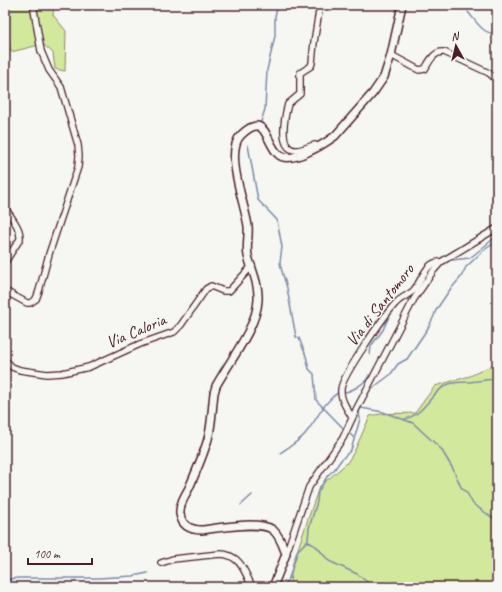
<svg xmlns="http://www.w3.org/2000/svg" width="502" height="592" font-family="Caveat,sans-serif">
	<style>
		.green { fill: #d2e89d; stroke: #8e8464 }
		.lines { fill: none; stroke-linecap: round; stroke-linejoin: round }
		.stream { stroke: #7c8ba8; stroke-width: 1.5 }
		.minor-casing { stroke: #4a1f2b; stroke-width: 8 }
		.major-casing { stroke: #4a1f2b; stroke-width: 10 }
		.minor { stroke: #f6f6f2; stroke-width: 5.5 }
		.major { stroke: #f6f6f2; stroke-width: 7 }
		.labels { text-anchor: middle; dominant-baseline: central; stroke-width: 3; stroke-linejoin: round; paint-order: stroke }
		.street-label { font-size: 17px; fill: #4a1f2b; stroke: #f6f6f2 }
	</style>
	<rect width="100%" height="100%" fill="#f6f6f2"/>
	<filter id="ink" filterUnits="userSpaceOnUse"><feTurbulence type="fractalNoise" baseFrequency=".025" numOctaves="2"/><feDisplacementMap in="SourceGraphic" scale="8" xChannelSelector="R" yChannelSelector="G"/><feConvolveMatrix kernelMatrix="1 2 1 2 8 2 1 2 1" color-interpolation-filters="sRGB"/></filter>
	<g filter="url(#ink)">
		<g class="green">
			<path d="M 8,5 L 54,5 L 53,15 L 66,31 L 65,71 L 55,69 L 53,53 L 43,44 L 11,52 L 5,20 Z"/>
			<path d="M 497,363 L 497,587 L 289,587 L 293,563 L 319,487 L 347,463 L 354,452 L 370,416 C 385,412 400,414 415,413 L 435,386 L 470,376 Z"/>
		</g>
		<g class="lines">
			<g class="stream">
				<path d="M 464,5 L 466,8"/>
				<path d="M 468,12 C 476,21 484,36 497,33"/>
				<path d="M 260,125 L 265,109 L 267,70 L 275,36 L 275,16 L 278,5"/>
				<path d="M 248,145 L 258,200 L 277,220 L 282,247 L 280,262 L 281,268 L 287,288 L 296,337 L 299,338 L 306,356 L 309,369 L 314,374 L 316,400 L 345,430"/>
				<path d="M 452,260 L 470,258 L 497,236"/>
				<path d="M 370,355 L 371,346 L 383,330 L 389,316"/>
				<path d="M 343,392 C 349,393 368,382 369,375"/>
				<path d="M 361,408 L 383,412 L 413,423 L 441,449 L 453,469 L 461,487 L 467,493 L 473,504 L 497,521"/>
				<path d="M 405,419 C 425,414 429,395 445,386 C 453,381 461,383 469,382 C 479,381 488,379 497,379"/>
				<path d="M 350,434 L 354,438"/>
				<path d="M 280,453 C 289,447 298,442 305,434 C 317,420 323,402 339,392"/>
				<path d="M 241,505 L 252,495"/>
				<path d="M 307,541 L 317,547 L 329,561 L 357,574 L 371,585 L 375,586 L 384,584"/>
				<path d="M 5,582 L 10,579 L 19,578 L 98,578 L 133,576 L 148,573"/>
				<path d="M 284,587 L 290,575 L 298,550 L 308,540 L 309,528 L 317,502 L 318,492 L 328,475 L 334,470 L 341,460 L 351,450 L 360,419 L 359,412 L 362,403 L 370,390 L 390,375 L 398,364 L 407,359 L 428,328 L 434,316 L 436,310 L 449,291 L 461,277 L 466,267 L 483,251 L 497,241"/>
			</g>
			<g class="minor-casing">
				<g id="minor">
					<path d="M 391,55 L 419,70 L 425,69 C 429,62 434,51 444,52 L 489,73 L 497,80"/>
					<path d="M 318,148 L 315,145 C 309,146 303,150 297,150 C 277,151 285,115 288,104 L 300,94 L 300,73 L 311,66 L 312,63 L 314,42 L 320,5"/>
					<path d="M 5,208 C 11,217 21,228 20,239 L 5,262"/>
					<path d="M 5,291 L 27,303 L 30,303 L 36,299 L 39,291 L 49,254 L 78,167 L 79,156 L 78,145 L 61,87 L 49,70 L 41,51 L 34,10 L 35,5"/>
					<path d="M 5,360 L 12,367 L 20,370 L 47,374 L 62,373 L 89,367 L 140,344 L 174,332 L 181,325 L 206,289 L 211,286 L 223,291 L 229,291 L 252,266"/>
					<path d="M 352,417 C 347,409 340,399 341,389 C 342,376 384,316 395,304 C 400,298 407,296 413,291 C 422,282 425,261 441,262"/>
					<path d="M 286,554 L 309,487 L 343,438 L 357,408 L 414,299 L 434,270 L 441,262 L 497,228"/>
					<path d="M 161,563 L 173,559 L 220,554 C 240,554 245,572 252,587"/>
				</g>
			</g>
			<g class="major-casing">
				<path id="major" d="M 273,587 L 286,554 C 283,546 280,536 273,530 C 260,520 218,528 202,530 C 191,530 182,526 180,514 C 179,505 185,495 189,488 C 196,472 203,456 208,439 C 212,424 212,408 214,393 L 216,386 C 229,362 257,327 258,300 C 259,284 252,271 248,256 C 246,246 249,236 248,226 C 245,204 224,152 241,135 C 266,111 265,141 278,154 C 290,166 324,144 335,136 L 373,93 L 384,77 L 391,55 L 402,5"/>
			</g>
			<use href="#minor" class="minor"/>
			<use href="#major" class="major"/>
		</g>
	</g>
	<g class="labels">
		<g class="street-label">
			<text transform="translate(380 305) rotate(-52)">Via di Santomoro</text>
			<text transform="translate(136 331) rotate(-23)">Via Caloria</text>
		</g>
	</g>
	<rect width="502" height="592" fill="none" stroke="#f6f6f2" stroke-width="20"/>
	<rect x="10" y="10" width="482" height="572" fill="none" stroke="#4a1f2b" stroke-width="1.5" filter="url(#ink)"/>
	<g transform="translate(456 46) rotate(352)" stroke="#f6f6f2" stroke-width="3" paint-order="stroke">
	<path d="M0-3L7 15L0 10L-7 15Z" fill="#4a1f2b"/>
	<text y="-6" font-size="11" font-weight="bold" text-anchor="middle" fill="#4a1f2b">N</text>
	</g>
	<path d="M28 558v6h64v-6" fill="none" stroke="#4a1f2b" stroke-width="2"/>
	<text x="34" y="558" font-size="12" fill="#4a1f2b" stroke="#f6f6f2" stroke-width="3" paint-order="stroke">100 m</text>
</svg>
